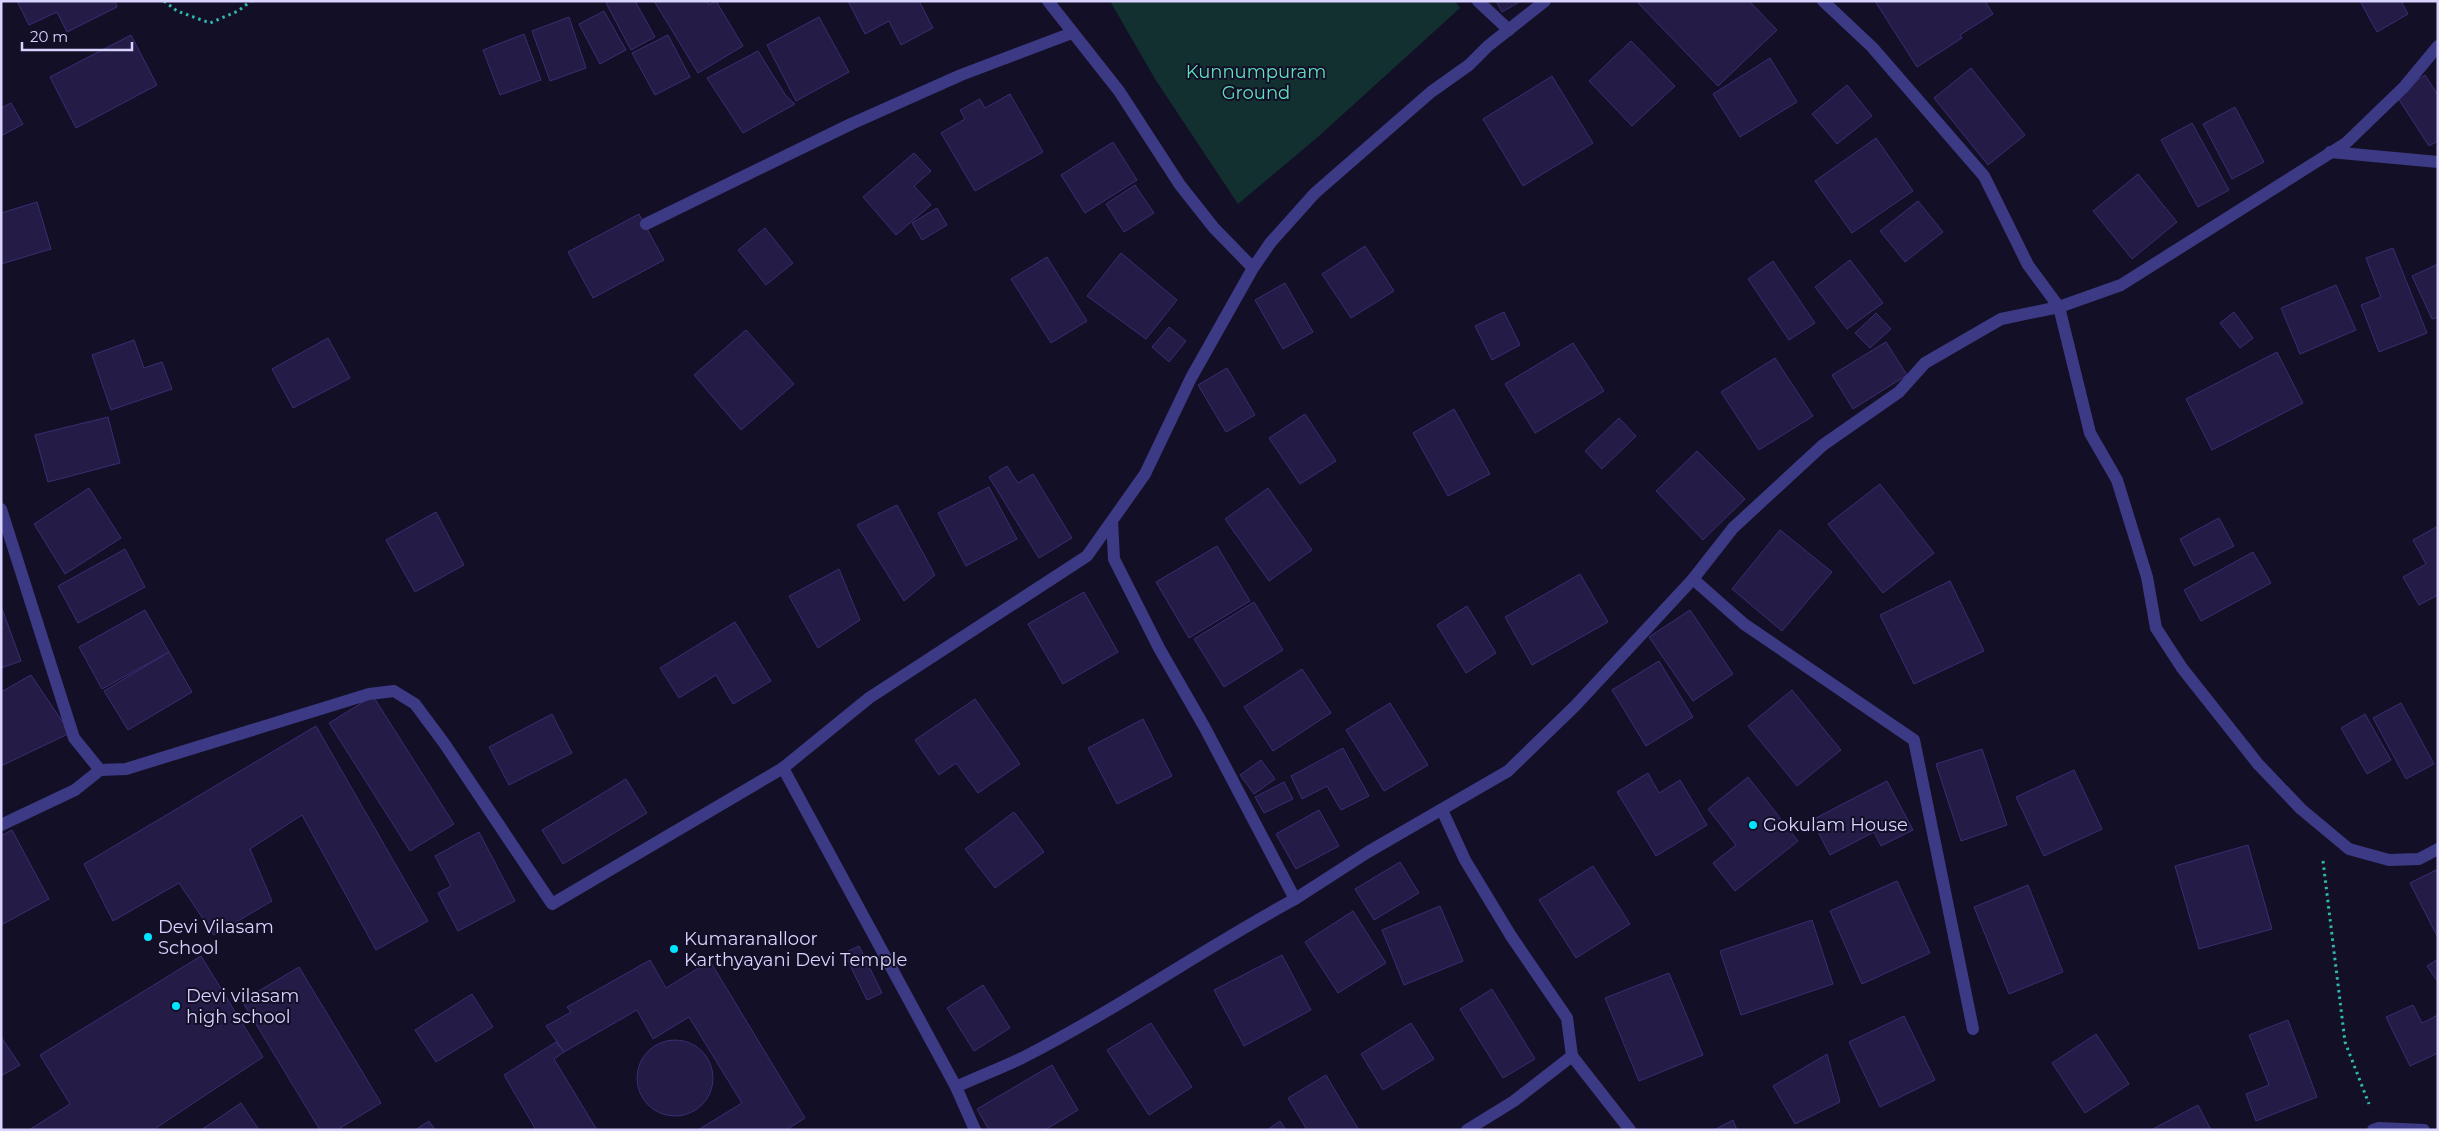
<svg xmlns="http://www.w3.org/2000/svg" width="2439" height="1131" font-family="Montserrat,sans-serif">
	<style>
		.green { fill: #12302f }
		.building { fill: #241b47; stroke: #3b2d73 }
		.lines { fill: none; stroke-linecap: round; stroke-linejoin: round }
		.path { stroke: #2fb8b0; stroke-width: 3; stroke-dasharray: 2.5 4; stroke-linecap: butt }
		.street { stroke: #3d3a85; stroke-width: 12 }
		.poi-dot { fill: #00e5ff; stroke: #130f26; stroke-width: 2 }
		.labels { text-anchor: middle; dominant-baseline: central; stroke-width: 4; stroke-linejoin: round; paint-order: stroke }
		.park-label { font-size: 18px; fill: #5fe0c0; stroke: #130f26 }
		.poi-label { font-size: 18px; fill: #d9d4ff; stroke: #130f26; text-anchor: start }
	</style>
	<rect width="100%" height="100%" fill="#130f26"/>
	<path class="green" d="M 1110,1 L 1455,1 L 1460,8 L 1319,136 L 1238,204 L 1155,79 Z"/>
	<g class="building">
		<path d="M 17,1 L 115,1 L 117,7 L 67,32 L 57,12 L 29,25 Z"/>
		<path d="M 609,1 L 635,1 L 655,37 L 631,50 L 606,3 Z"/>
		<path d="M 654,1 L 707,1 L 709,5 L 716,1 L 743,46 L 698,73 Z"/>
		<path d="M 848,1 L 919,1 L 933,28 L 901,45 L 889,21 L 865,34 Z"/>
		<path d="M 1496,1 L 1521,1 L 1502,12 Z"/>
		<path d="M 1639,1 L 1749,1 L 1777,30 L 1718,86 L 1638,3 Z"/>
		<path d="M 1875,1 L 1985,1 L 1993,14 L 1960,35 L 1962,38 L 1917,67 Z"/>
		<path d="M 2360,1 L 2405,1 L 2402,3 L 2408,14 L 2377,32 Z"/>
		<path d="M 604,11 L 626,50 L 600,64 L 579,24 Z"/>
		<path d="M 569,17 L 586,68 L 550,81 L 532,31 Z"/>
		<path d="M 819,17 L 849,72 L 796,101 L 767,45 Z"/>
		<path d="M 524,34 L 541,80 L 500,95 L 483,50 Z"/>
		<path d="M 131,35 L 157,85 L 76,128 L 50,77 Z"/>
		<path d="M 668,35 L 690,77 L 655,95 L 632,53 Z"/>
		<path d="M 1631,41 L 1675,86 L 1632,126 L 1589,81 Z"/>
		<path d="M 758,51 L 786,96 L 795,104 L 743,133 L 707,78 Z"/>
		<path d="M 1770,58 L 1797,102 L 1740,137 L 1713,94 Z"/>
		<path d="M 1971,68 L 2025,135 L 1988,165 L 1934,98 Z"/>
		<path d="M 2425,75 L 2438,95 L 2438,141 L 2429,146 L 2396,95 Z"/>
		<path d="M 1552,76 L 1593,143 L 1523,186 L 1483,119 Z"/>
		<path d="M 1847,85 L 1872,116 L 1837,144 L 1812,114 Z"/>
		<path d="M 1010,94 L 1043,152 L 975,191 L 941,133 L 965,119 L 960,110 L 980,99 L 985,108 Z"/>
		<path d="M 11,103 L 23,124 L 1,136 L 1,108 Z"/>
		<path d="M 2235,107 L 2264,162 L 2232,179 L 2203,124 Z"/>
		<path d="M 2192,123 L 2229,190 L 2198,207 L 2161,140 Z"/>
		<path d="M 1876,138 L 1913,191 L 1852,233 L 1815,181 Z"/>
		<path d="M 1113,142 L 1137,180 L 1085,213 L 1061,175 Z"/>
		<path d="M 914,153 L 931,171 L 914,186 L 931,205 L 896,235 L 863,197 Z"/>
		<path d="M 2138,174 L 2177,222 L 2132,259 L 2093,211 Z"/>
		<path d="M 1135,185 L 1154,213 L 1124,232 L 1106,204 Z"/>
		<path d="M 1918,201 L 1943,232 L 1905,262 L 1880,231 Z"/>
		<path d="M 37,202 L 51,249 L 1,264 L 1,213 Z"/>
		<path d="M 937,208 L 947,225 L 922,240 L 912,223 Z"/>
		<path d="M 639,214 L 664,260 L 593,298 L 568,252 Z"/>
		<path d="M 765,228 L 793,263 L 766,285 L 738,250 Z"/>
		<path d="M 1365,246 L 1394,291 L 1351,318 L 1322,274 Z"/>
		<path d="M 2393,248 L 2427,333 L 2379,352 L 2361,305 L 2381,297 L 2366,258 Z"/>
		<path d="M 1121,253 L 1177,300 L 1146,339 L 1087,296 Z"/>
		<path d="M 1047,257 L 1087,321 L 1051,343 L 1011,279 Z"/>
		<path d="M 1850,260 L 1883,303 L 1847,329 L 1815,287 Z"/>
		<path d="M 1773,261 L 1815,323 L 1789,340 L 1748,279 Z"/>
		<path d="M 2438,264 L 2438,317 L 2432,319 L 2412,276 Z"/>
		<path d="M 1285,283 L 1313,332 L 1283,349 L 1255,300 Z"/>
		<path d="M 2336,285 L 2356,330 L 2300,354 L 2281,308 Z"/>
		<path d="M 1504,312 L 1520,345 L 1492,360 L 1475,326 Z"/>
		<path d="M 2234,312 L 2253,338 L 2240,348 L 2220,323 Z"/>
		<path d="M 1876,313 L 1891,329 L 1870,348 L 1855,333 Z"/>
		<path d="M 1169,327 L 1186,341 L 1169,362 L 1152,347 Z"/>
		<path d="M 746,330 L 794,384 L 741,430 L 694,375 Z"/>
		<path d="M 328,338 L 350,378 L 293,408 L 272,369 Z"/>
		<path d="M 134,340 L 144,368 L 162,362 L 172,389 L 111,410 L 92,355 Z"/>
		<path d="M 1886,342 L 1907,375 L 1853,409 L 1832,375 Z"/>
		<path d="M 1573,343 L 1604,391 L 1535,433 L 1505,384 Z"/>
		<path d="M 2277,352 L 2303,403 L 2212,450 L 2186,399 Z"/>
		<path d="M 1775,358 L 1813,416 L 1759,450 L 1721,392 Z"/>
		<path d="M 1227,368 L 1255,415 L 1226,432 L 1198,385 Z"/>
		<path d="M 1454,409 L 1490,474 L 1448,496 L 1413,433 Z"/>
		<path d="M 1305,414 L 1336,461 L 1300,484 L 1269,438 Z"/>
		<path d="M 108,417 L 120,463 L 48,482 L 35,435 Z"/>
		<path d="M 1619,418 L 1636,436 L 1602,469 L 1585,451 Z"/>
		<path d="M 1697,451 L 1745,499 L 1703,540 L 1656,491 Z"/>
		<path d="M 1007,466 L 1018,483 L 1033,474 L 1072,538 L 1039,558 L 989,477 Z"/>
		<path d="M 1880,484 L 1934,553 L 1883,593 L 1828,524 Z"/>
		<path d="M 989,487 L 1017,539 L 966,566 L 938,513 Z"/>
		<path d="M 89,488 L 121,538 L 65,574 L 34,524 Z"/>
		<path d="M 1268,488 L 1312,550 L 1269,581 L 1225,519 Z"/>
		<path d="M 897,505 L 935,575 L 904,601 L 857,525 Z"/>
		<path d="M 436,512 L 464,565 L 415,592 L 386,540 Z"/>
		<path d="M 2219,518 L 2234,546 L 2194,566 L 2180,539 Z"/>
		<path d="M 2438,526 L 2438,595 L 2419,605 L 2403,577 L 2426,564 L 2413,540 Z"/>
		<path d="M 1780,530 L 1832,572 L 1782,631 L 1732,589 Z"/>
		<path d="M 1217,546 L 1250,601 L 1189,638 L 1156,582 Z"/>
		<path d="M 125,549 L 145,587 L 78,623 L 58,586 Z"/>
		<path d="M 2253,552 L 2271,583 L 2201,621 L 2184,590 Z"/>
		<path d="M 839,569 L 860,620 L 818,648 L 789,596 Z"/>
		<path d="M 1580,574 L 1608,622 L 1532,665 L 1505,617 Z"/>
		<path d="M 1950,581 L 1984,651 L 1914,684 L 1880,615 Z"/>
		<path d="M 1084,592 L 1118,652 L 1063,684 L 1028,624 Z"/>
		<path d="M 1254,602 L 1283,650 L 1224,687 L 1194,639 Z"/>
		<path d="M 1,606 L 21,661 L 1,668 Z"/>
		<path d="M 1467,606 L 1496,653 L 1466,673 L 1437,625 Z"/>
		<path d="M 145,610 L 169,652 L 102,689 L 79,647 Z"/>
		<path d="M 1690,610 L 1733,674 L 1693,701 L 1649,637 Z"/>
		<path d="M 735,622 L 771,681 L 733,704 L 716,675 L 679,698 L 660,668 Z"/>
		<path d="M 169,652 L 192,692 L 128,730 L 104,691 Z"/>
		<path d="M 1659,661 L 1693,717 L 1646,746 L 1612,690 Z"/>
		<path d="M 1302,669 L 1331,713 L 1273,751 L 1244,707 Z"/>
		<path d="M 31,675 L 70,733 L 1,766 L 1,692 Z"/>
		<path d="M 1792,690 L 1841,750 L 1797,786 L 1748,726 Z"/>
		<path d="M 373,696 L 454,824 L 410,851 L 329,723 Z"/>
		<path d="M 975,699 L 1020,764 L 978,793 L 956,763 L 939,775 L 915,740 Z"/>
		<path d="M 1390,703 L 1428,765 L 1384,791 L 1346,730 Z"/>
		<path d="M 2401,703 L 2434,764 L 2406,779 L 2373,718 Z"/>
		<path d="M 552,714 L 572,753 L 509,785 L 489,747 Z"/>
		<path d="M 2365,714 L 2391,760 L 2367,774 L 2341,728 Z"/>
		<path d="M 1143,719 L 1172,776 L 1117,804 L 1088,748 Z"/>
		<path d="M 316,726 L 428,921 L 376,950 L 302,815 L 250,849 L 272,901 L 214,935 L 179,883 L 113,921 L 84,864 Z"/>
		<path d="M 1343,748 L 1369,796 L 1341,810 L 1327,786 L 1302,799 L 1291,776 Z"/>
		<path d="M 1982,749 L 2007,825 L 1961,841 L 1936,764 Z"/>
		<path d="M 1261,760 L 1275,779 L 1254,794 L 1240,775 Z"/>
		<path d="M 2074,770 L 2102,829 L 2044,856 L 2016,797 Z"/>
		<path d="M 1648,773 L 1659,793 L 1680,780 L 1707,825 L 1656,856 L 1617,792 Z"/>
		<path d="M 1748,777 L 1798,841 L 1735,891 L 1713,863 L 1736,845 L 1708,809 Z"/>
		<path d="M 626,779 L 647,813 L 563,864 L 542,830 Z"/>
		<path d="M 1887,781 L 1913,830 L 1881,846 L 1874,832 L 1830,855 L 1812,820 Z"/>
		<path d="M 1284,782 L 1293,799 L 1264,813 L 1255,797 Z"/>
		<path d="M 1319,810 L 1339,846 L 1296,869 L 1276,834 Z"/>
		<path d="M 1014,812 L 1044,852 L 995,888 L 965,849 Z"/>
		<path d="M 12,830 L 49,899 L 1,925 L 1,836 Z"/>
		<path d="M 479,832 L 515,901 L 458,931 L 438,893 L 451,886 L 435,856 Z"/>
		<path d="M 2248,845 L 2272,929 L 2199,949 L 2175,866 Z"/>
		<path d="M 1400,862 L 1419,893 L 1374,920 L 1355,889 Z"/>
		<path d="M 1593,866 L 1630,924 L 1576,958 L 1539,900 Z"/>
		<path d="M 2436,870 L 2438,874 L 2437,936 L 2410,883 Z"/>
		<path d="M 1897,881 L 1930,953 L 1862,984 L 1830,911 Z"/>
		<path d="M 2028,885 L 2063,972 L 2009,994 L 1974,907 Z"/>
		<path d="M 1440,906 L 1463,961 L 1404,985 L 1382,930 Z"/>
		<path d="M 1353,911 L 1386,963 L 1338,993 L 1305,942 Z"/>
		<path d="M 1812,920 L 1833,984 L 1741,1015 L 1720,951 Z"/>
		<path d="M 859,946 L 882,993 L 867,1000 L 844,953 Z"/>
		<path d="M 1282,955 L 1311,1010 L 1244,1046 L 1214,990 Z"/>
		<path d="M 201,956 L 263,1057 L 153,1130 L 29,1130 L 70,1104 L 40,1055 Z"/>
		<path d="M 2438,959 L 2438,982 L 2427,966 Z"/>
		<path d="M 650,960 L 666,988 L 710,961 L 805,1118 L 786,1130 L 698,1130 L 742,1103 L 689,1017 L 653,1039 L 637,1010 L 564,1052 L 546,1026 L 571,1012 L 567,1007 Z"/>
		<path d="M 299,967 L 381,1103 L 337,1130 L 320,1130 L 242,1001 Z"/>
		<path d="M 1669,973 L 1703,1055 L 1639,1081 L 1605,998 Z"/>
		<path d="M 983,985 L 1010,1028 L 974,1051 L 947,1008 Z"/>
		<path d="M 1492,989 L 1535,1059 L 1503,1078 L 1460,1009 Z"/>
		<path d="M 472,994 L 493,1027 L 436,1062 L 415,1030 Z"/>
		<path d="M 2413,1005 L 2422,1023 L 2438,1015 L 2438,1053 L 2410,1066 L 2386,1017 Z"/>
		<path d="M 1904,1016 L 1935,1080 L 1880,1107 L 1849,1042 Z"/>
		<path d="M 2288,1020 L 2317,1097 L 2256,1121 L 2246,1094 L 2269,1085 L 2249,1035 Z"/>
		<path d="M 1151,1023 L 1192,1087 L 1149,1115 L 1107,1050 Z"/>
		<path d="M 1411,1023 L 1434,1059 L 1383,1090 L 1361,1054 Z"/>
		<path d="M 2096,1034 L 2129,1084 L 2085,1113 L 2052,1063 Z"/>
		<path d="M 1,1037 L 20,1065 L 1,1076 Z"/>
		<circle cx="675" cy="1078" r="38"/>
		<path d="M 556,1042 L 564,1052 L 554,1059 L 597,1130 L 536,1130 L 504,1075 Z"/>
		<path d="M 1827,1054 L 1840,1102 L 1795,1124 L 1773,1086 Z"/>
		<path d="M 1052,1065 L 1078,1110 L 1045,1130 L 989,1130 L 977,1109 Z"/>
		<path d="M 1326,1075 L 1348,1112 L 1359,1130 L 1307,1130 L 1288,1098 Z"/>
		<path d="M 241,1103 L 259,1130 L 201,1130 Z"/>
		<path d="M 2198,1105 L 2211,1130 L 2151,1130 Z"/>
		<path d="M 1733,1120 L 1737,1130 L 1714,1130 Z"/>
		<path d="M 429,1121 L 435,1130 L 415,1130 Z"/>
		<path d="M 1280,1121 L 1286,1130 L 1267,1130 Z"/>
	</g>
	<g class="lines">
		<g class="path">
			<path d="M 164,1 L 177,11 L 210,23 L 238,11 L 251,1"/>
			<path d="M 2323,861 L 2345,1042 L 2369,1104"/>
		</g>
		<g class="street">
			<path d="M 1048,1 L 1119,91 L 1180,185 L 1214,228 L 1253,268"/>
			<path d="M 1478,1 L 1509,30"/>
			<path d="M 1823,1 L 1872,47 L 1984,176 L 2028,265 L 2059,307 L 2090,433 L 2117,480 L 2147,577 L 2156,628 L 2182,668 L 2258,764 L 2301,809 L 2349,849 L 2389,860 L 2419,859 L 2438,849"/>
			<path d="M 2330,152 L 2438,162"/>
			<path d="M 646,224 L 851,124 L 961,75 L 1072,33"/>
			<path d="M 1,509 L 74,738 L 100,770"/>
			<path d="M 1693,579 L 1744,624 L 1914,740 L 1973,1029"/>
			<path d="M 1442,810 L 1465,860 L 1511,936 L 1567,1018 L 1572,1056 L 1514,1101 L 1467,1130"/>
			<path d="M 1,825 L 75,790 L 100,770 L 126,769 L 369,694 L 394,691 L 415,704 L 444,743 L 552,904 L 783,768"/>
			<path d="M 1295,899 L 1368,852 L 1508,771 L 1575,706 L 1693,579 L 1733,528 L 1823,445 L 1899,392 L 1925,363 L 2001,319 L 2059,307 L 2121,285 L 2346,143 L 2404,87 L 2438,46"/>
			<path d="M 1572,1056 L 1630,1130"/>
			<path d="M 956,1087 C 978,1077 1001,1068 1022,1058 C 1116,1010 1203,949 1295,899 L 1205,728 L 1159,648 L 1114,559 L 1112,521"/>
			<path d="M 975,1130 L 956,1087 L 783,768 L 869,698 L 1087,556 L 1145,474 L 1191,378 L 1253,268 L 1271,242 L 1315,193 L 1431,92 L 1469,65 L 1488,46 L 1545,1"/>
			<path d="M 2373,1130 L 2379,1128 L 2424,1130"/>
		</g>
	</g>
	<g class="poi-dot">
		<circle cx="1753" cy="825" r="5"/>
		<circle cx="148" cy="937" r="5"/>
		<circle cx="674" cy="949" r="5"/>
		<circle cx="176" cy="1006" r="5"/>
	</g>
	<g class="labels">
		<g class="park-label">
			<text x="1256" y="72">Kunnumpuram<tspan x="1256" dy="21">Ground</tspan></text>
		</g>
		<g class="poi-label">
			<text x="1763" y="825">Gokulam House</text>
			<text x="158" y="927">Devi Vilasam<tspan x="158" dy="21">School</tspan></text>
			<text x="684" y="939">Kumaranalloor<tspan x="684" dy="21">Karthyayani Devi Temple</tspan></text>
			<text x="186" y="996">Devi vilasam<tspan x="186" dy="21">high school</tspan></text>
		</g>
	</g>
	<rect width="2439" height="1131" fill="none" stroke="#d9d4ff" stroke-width="5"/>
	<path d="M22 42v8h110v-8" fill="none" stroke="#d9d4ff" stroke-width="2.5"/>
	<text x="30" y="42" font-size="15" fill="#d9d4ff" stroke="#130f26" stroke-width="4" paint-order="stroke">20 m</text>
</svg>
